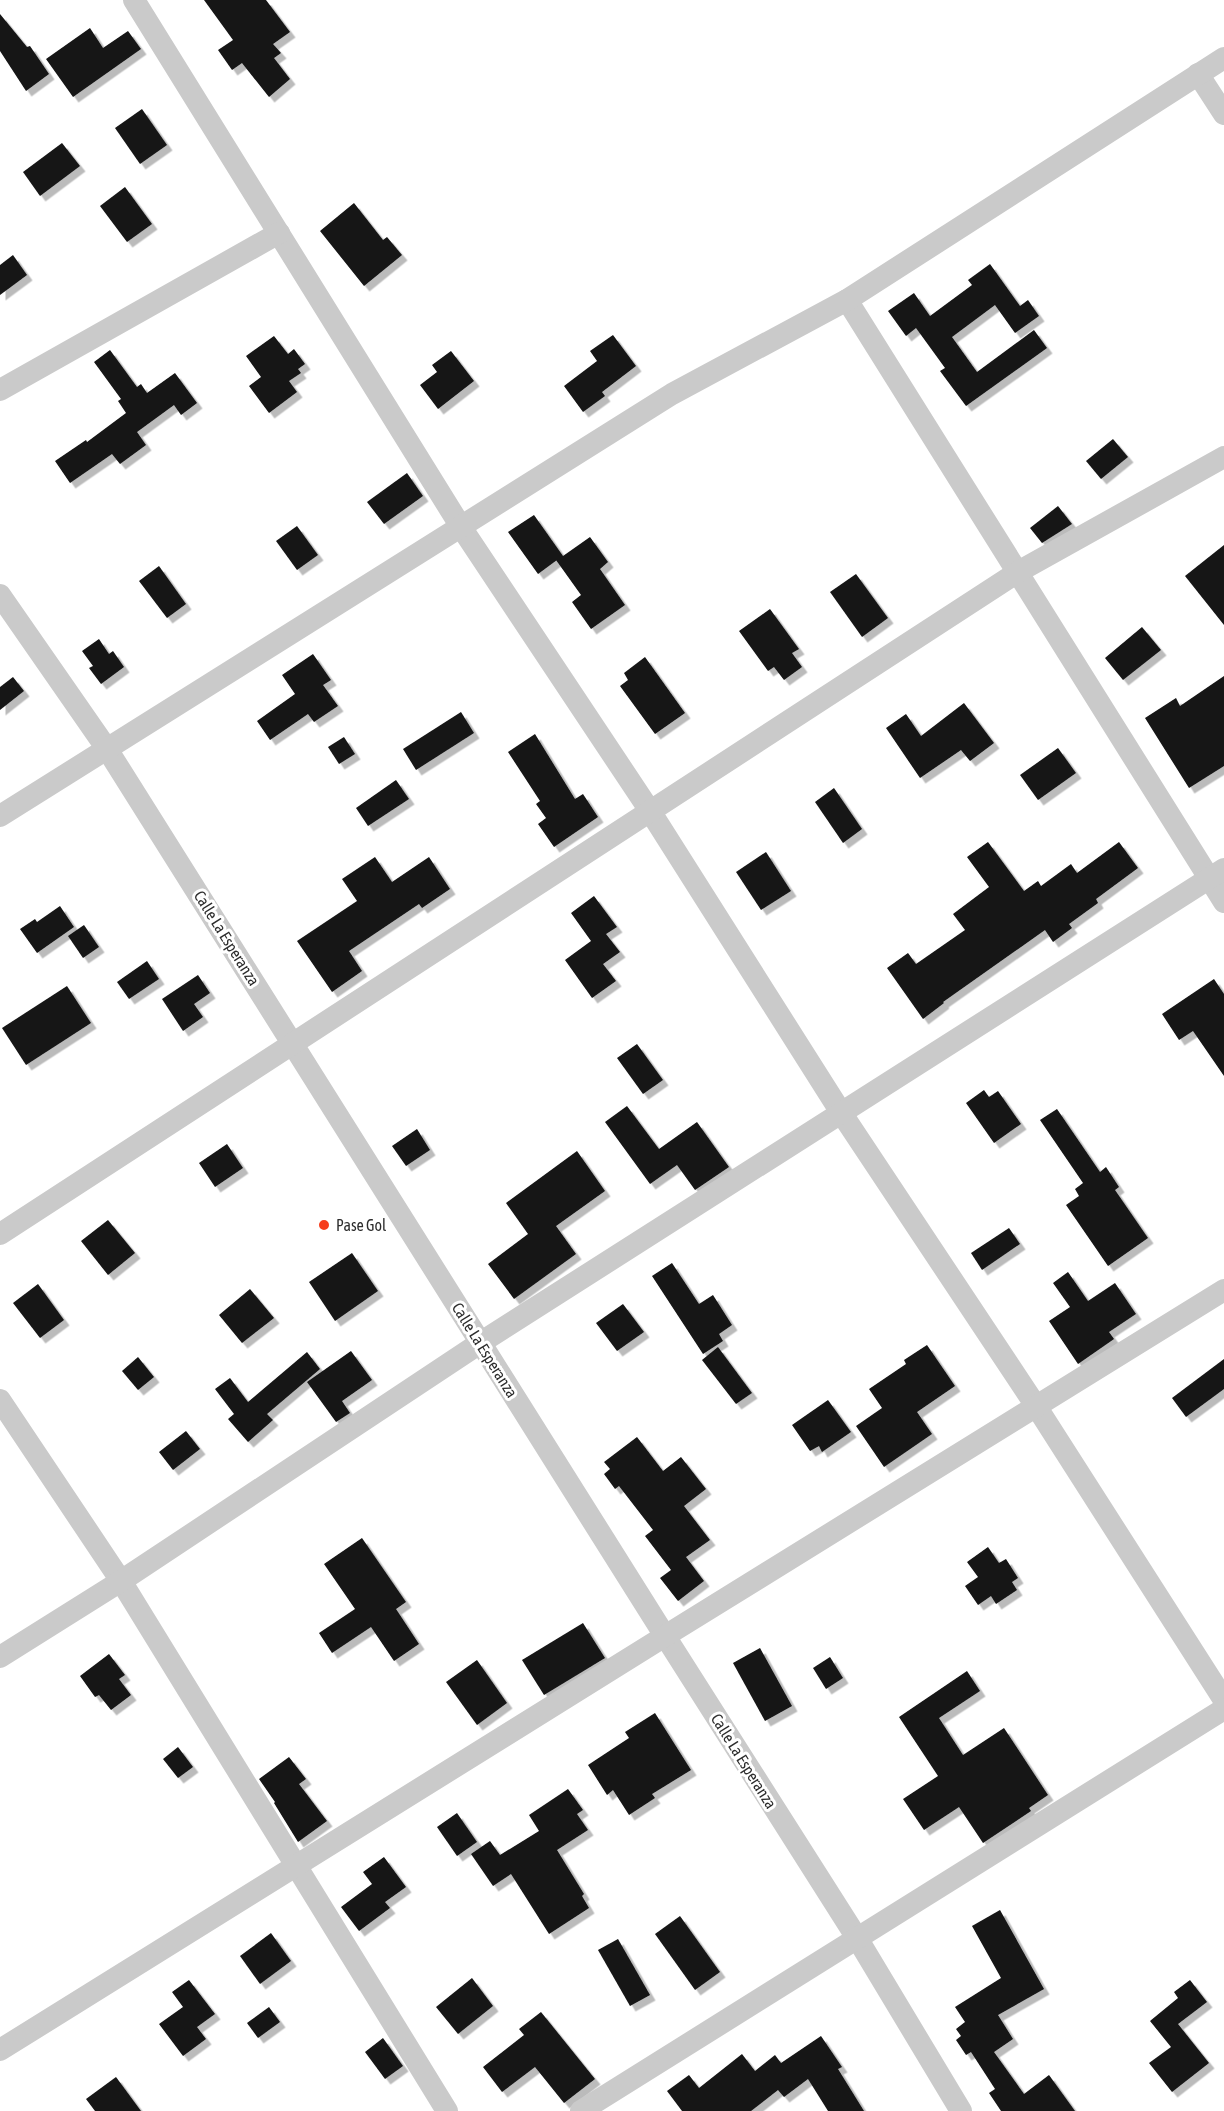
<svg xmlns="http://www.w3.org/2000/svg" width="1224" height="2111" font-family="'Asap Condensed',sans-serif">
	<style>
		.building { fill: #141414; filter: url(#shadow) }
		.lines { fill: none; stroke-linecap: round; stroke-linejoin: round }
		.minor { stroke: #cacaca; stroke-width: 22 }
		.poi-dot { fill: #f63d1c; stroke: #fff; stroke-width: 2 }
		.labels { text-anchor: middle; dominant-baseline: central; stroke-width: 6; stroke-linejoin: round; paint-order: stroke }
		.street-label { font-size: 16px; fill: #2d2d2d; stroke: #fff }
		.poi-label { font-size: 16px; fill: #2d2d2d; stroke: #fff; text-anchor: start }
	</style>
	<defs>
		<filter id="shadow"><feDropShadow dx="5.5" dy="5.5" stdDeviation="0" flood-color="#0004"/></filter>
	</defs>
	<rect width="100%" height="100%" fill="#fff"/>
	<g class="building">
		<path d="M 204,0 L 266,0 L 290,32 L 273,44 L 281,53 L 274,58 L 290,79 L 269,97 L 242,63 L 232,70 L 218,50 L 233,40 Z"/>
		<path d="M 0,14 L 27,47 L 30,46 L 49,74 L 26,91 L 0,51 Z"/>
		<path d="M 90,28 L 103,48 L 128,31 L 141,49 L 73,97 L 46,59 Z"/>
		<path d="M 142,109 L 167,145 L 140,164 L 115,128 Z"/>
		<path d="M 62,143 L 80,166 L 40,196 L 23,172 Z"/>
		<path d="M 125,187 L 152,224 L 127,242 L 100,206 Z"/>
		<path d="M 354,203 L 383,240 L 387,237 L 402,255 L 364,286 L 320,231 Z"/>
		<path d="M 13,255 L 27,275 L 0,295 L 0,265 Z"/>
		<path d="M 990,264 L 1020,306 L 1028,300 L 1039,316 L 1015,333 L 995,305 L 952,337 L 977,372 L 1034,330 L 1047,348 L 966,406 L 940,371 L 945,368 L 916,328 L 906,336 L 888,311 L 914,293 L 930,316 L 972,285 L 968,280 Z"/>
		<path d="M 613,335 L 636,366 L 602,392 L 605,396 L 583,412 L 564,386 L 597,361 L 590,351 Z"/>
		<path d="M 274,336 L 288,354 L 294,349 L 305,364 L 298,369 L 301,373 L 289,381 L 297,392 L 269,413 L 249,386 L 261,377 L 246,356 Z"/>
		<path d="M 110,350 L 137,387 L 141,384 L 147,393 L 175,373 L 197,403 L 181,415 L 174,405 L 137,432 L 146,445 L 120,464 L 112,454 L 70,483 L 55,461 L 86,440 L 87,442 L 126,413 L 118,401 L 121,399 L 94,362 Z"/>
		<path d="M 451,351 L 474,381 L 438,409 L 420,385 L 437,372 L 432,365 Z"/>
		<path d="M 1113,439 L 1128,457 L 1101,479 L 1086,461 Z"/>
		<path d="M 407,473 L 423,496 L 384,524 L 367,502 Z"/>
		<path d="M 1058,506 L 1072,524 L 1042,543 L 1030,528 Z"/>
		<path d="M 534,515 L 563,556 L 590,537 L 608,562 L 600,569 L 625,605 L 591,629 L 572,602 L 581,595 L 556,560 L 561,557 L 538,574 L 508,532 Z"/>
		<path d="M 297,526 L 318,555 L 297,570 L 276,541 Z"/>
		<path d="M 1224,545 L 1224,625 L 1185,576 Z"/>
		<path d="M 159,566 L 186,604 L 167,618 L 139,581 Z"/>
		<path d="M 856,574 L 888,618 L 862,637 L 830,592 Z"/>
		<path d="M 770,609 L 799,649 L 792,653 L 802,667 L 784,680 L 774,667 L 768,671 L 739,631 Z"/>
		<path d="M 1142,627 L 1161,650 L 1123,680 L 1105,658 Z"/>
		<path d="M 99,639 L 109,654 L 113,651 L 124,667 L 101,684 L 89,668 L 93,666 L 82,651 Z"/>
		<path d="M 313,654 L 331,680 L 323,685 L 338,706 L 314,722 L 308,714 L 270,740 L 257,721 L 295,694 L 282,675 Z"/>
		<path d="M 645,657 L 685,713 L 655,734 L 620,686 L 628,680 L 624,673 Z"/>
		<path d="M 1224,676 L 1224,766 L 1189,788 L 1145,718 L 1176,698 L 1180,706 Z"/>
		<path d="M 13,677 L 24,691 L 0,710 L 0,687 Z"/>
		<path d="M 964,703 L 994,743 L 970,761 L 961,750 L 920,778 L 886,728 L 906,714 L 921,736 Z"/>
		<path d="M 461,712 L 474,733 L 416,770 L 403,749 Z"/>
		<path d="M 535,734 L 575,799 L 583,794 L 598,817 L 554,847 L 538,824 L 546,818 L 536,804 L 540,801 L 508,752 Z"/>
		<path d="M 344,737 L 355,754 L 339,764 L 328,747 Z"/>
		<path d="M 1058,748 L 1076,773 L 1038,800 L 1020,775 Z"/>
		<path d="M 396,780 L 409,799 L 368,826 L 356,808 Z"/>
		<path d="M 834,788 L 862,829 L 843,843 L 815,802 Z"/>
		<path d="M 988,842 L 1024,891 L 1038,881 L 1041,886 L 1071,864 L 1077,873 L 1119,842 L 1138,868 L 1096,899 L 1098,903 L 1069,924 L 1072,928 L 1053,942 L 1045,930 L 943,1002 L 944,1003 L 923,1019 L 887,968 L 908,953 L 916,964 L 965,930 L 953,914 L 989,887 L 967,857 Z"/>
		<path d="M 766,852 L 791,891 L 761,910 L 736,872 Z"/>
		<path d="M 375,857 L 392,882 L 429,857 L 450,889 L 422,908 L 419,904 L 349,951 L 362,971 L 332,992 L 297,941 L 357,901 L 342,879 Z"/>
		<path d="M 594,896 L 617,927 L 606,934 L 620,952 L 603,964 L 616,981 L 592,998 L 565,960 L 591,941 L 571,913 Z"/>
		<path d="M 60,906 L 74,927 L 37,953 L 20,929 L 35,919 L 37,922 Z"/>
		<path d="M 84,925 L 99,947 L 83,958 L 68,936 Z"/>
		<path d="M 147,961 L 159,979 L 129,999 L 117,982 Z"/>
		<path d="M 198,975 L 210,993 L 194,1004 L 203,1017 L 183,1031 L 162,999 Z"/>
		<path d="M 1214,979 L 1224,994 L 1224,1076 L 1193,1031 L 1179,1040 L 1162,1014 Z"/>
		<path d="M 67,986 L 91,1023 L 26,1065 L 2,1028 Z"/>
		<path d="M 637,1044 L 663,1080 L 643,1094 L 617,1058 Z"/>
		<path d="M 984,1090 L 989,1097 L 998,1091 L 1021,1124 L 994,1143 L 966,1103 Z"/>
		<path d="M 627,1106 L 659,1149 L 697,1122 L 729,1167 L 695,1190 L 677,1165 L 650,1184 L 605,1122 Z"/>
		<path d="M 1057,1109 L 1100,1172 L 1106,1167 L 1119,1187 L 1115,1190 L 1148,1238 L 1108,1266 L 1066,1205 L 1079,1196 L 1075,1189 L 1083,1183 L 1040,1120 Z"/>
		<path d="M 417,1129 L 430,1150 L 406,1166 L 392,1146 Z"/>
		<path d="M 227,1144 L 243,1168 L 215,1187 L 199,1163 Z"/>
		<path d="M 577,1151 L 605,1191 L 556,1226 L 576,1254 L 514,1299 L 488,1264 L 528,1234 L 506,1203 Z"/>
		<path d="M 108,1220 L 135,1253 L 108,1275 L 81,1241 Z"/>
		<path d="M 1009,1228 L 1020,1244 L 982,1270 L 971,1253 Z"/>
		<path d="M 352,1253 L 378,1291 L 335,1321 L 309,1282 Z"/>
		<path d="M 672,1263 L 699,1304 L 713,1295 L 732,1325 L 719,1334 L 723,1341 L 703,1354 L 652,1276 Z"/>
		<path d="M 1068,1272 L 1088,1301 L 1115,1283 L 1136,1314 L 1109,1332 L 1114,1339 L 1078,1364 L 1049,1321 L 1070,1307 L 1053,1283 Z"/>
		<path d="M 38,1284 L 64,1320 L 40,1338 L 13,1303 Z"/>
		<path d="M 250,1289 L 274,1318 L 242,1343 L 219,1315 Z"/>
		<path d="M 623,1304 L 644,1332 L 617,1351 L 596,1323 Z"/>
		<path d="M 927,1345 L 955,1386 L 917,1412 L 932,1434 L 884,1467 L 856,1426 L 882,1408 L 869,1389 L 906,1364 L 904,1360 Z"/>
		<path d="M 718,1347 L 752,1393 L 736,1404 L 702,1360 Z"/>
		<path d="M 351,1351 L 372,1380 L 342,1401 L 350,1413 L 336,1422 L 307,1382 Z"/>
		<path d="M 307,1352 L 320,1369 L 267,1414 L 273,1420 L 248,1442 L 228,1419 L 234,1414 L 215,1389 L 230,1378 L 248,1402 Z"/>
		<path d="M 138,1357 L 154,1377 L 138,1390 L 122,1371 Z"/>
		<path d="M 1224,1359 L 1224,1389 L 1186,1417 L 1172,1398 Z"/>
		<path d="M 828,1400 L 851,1432 L 822,1452 L 819,1446 L 810,1451 L 792,1425 Z"/>
		<path d="M 186,1431 L 200,1449 L 173,1470 L 159,1452 Z"/>
		<path d="M 637,1437 L 663,1471 L 681,1457 L 706,1489 L 684,1506 L 710,1540 L 686,1557 L 704,1581 L 678,1601 L 660,1578 L 671,1570 L 645,1536 L 653,1530 L 619,1486 L 615,1489 L 604,1474 L 610,1469 L 604,1462 Z"/>
		<path d="M 362,1538 L 406,1602 L 396,1609 L 419,1644 L 394,1661 L 371,1627 L 332,1653 L 319,1633 L 355,1609 L 324,1564 Z"/>
		<path d="M 988,1547 L 999,1563 L 1006,1559 L 1018,1578 L 1012,1582 L 1017,1590 L 996,1604 L 991,1596 L 978,1605 L 965,1586 L 978,1577 L 967,1562 Z"/>
		<path d="M 583,1623 L 605,1658 L 544,1695 L 522,1660 Z"/>
		<path d="M 760,1648 L 792,1706 L 765,1721 L 733,1663 Z"/>
		<path d="M 109,1654 L 125,1675 L 119,1679 L 131,1695 L 111,1710 L 99,1695 L 95,1697 L 80,1676 Z"/>
		<path d="M 830,1657 L 843,1678 L 826,1689 L 813,1668 Z"/>
		<path d="M 477,1660 L 507,1703 L 477,1725 L 446,1682 Z"/>
		<path d="M 967,1671 L 980,1691 L 939,1718 L 963,1755 L 1004,1728 L 1048,1795 L 1029,1808 L 1031,1811 L 983,1843 L 959,1807 L 924,1830 L 903,1799 L 938,1776 L 899,1717 Z"/>
		<path d="M 655,1713 L 691,1770 L 652,1794 L 655,1798 L 629,1815 L 613,1790 L 607,1795 L 588,1765 L 629,1738 L 625,1732 Z"/>
		<path d="M 178,1747 L 193,1767 L 178,1778 L 163,1759 Z"/>
		<path d="M 289,1757 L 306,1779 L 299,1784 L 327,1821 L 298,1842 L 274,1803 L 275,1802 L 259,1779 Z"/>
		<path d="M 568,1789 L 583,1810 L 577,1814 L 588,1830 L 557,1850 L 584,1894 L 582,1896 L 589,1908 L 549,1934 L 511,1874 L 493,1886 L 471,1854 L 490,1841 L 500,1855 L 539,1831 L 529,1815 Z"/>
		<path d="M 457,1813 L 477,1842 L 457,1856 L 437,1827 Z"/>
		<path d="M 384,1857 L 406,1887 L 385,1902 L 390,1908 L 359,1931 L 341,1907 L 372,1884 L 363,1872 Z"/>
		<path d="M 1000,1910 L 1044,1989 L 998,2015 L 1013,2039 L 994,2052 L 1024,2094 L 1049,2075 L 1075,2111 L 1001,2111 L 989,2093 L 995,2089 L 971,2052 L 966,2055 L 956,2040 L 961,2036 L 956,2029 L 965,2022 L 955,2007 L 1001,1978 L 972,1926 Z"/>
		<path d="M 680,1916 L 720,1972 L 695,1990 L 655,1934 Z"/>
		<path d="M 271,1933 L 291,1961 L 260,1984 L 240,1956 Z"/>
		<path d="M 618,1939 L 650,1995 L 630,2006 L 598,1950 Z"/>
		<path d="M 472,1978 L 493,2006 L 458,2034 L 436,2007 Z"/>
		<path d="M 189,1980 L 215,2014 L 197,2027 L 206,2039 L 183,2056 L 159,2024 L 183,2007 L 172,1992 Z"/>
		<path d="M 1190,1980 L 1207,2002 L 1178,2024 L 1209,2063 L 1172,2092 L 1149,2063 L 1171,2047 L 1150,2021 L 1178,1998 L 1174,1992 Z"/>
		<path d="M 269,2007 L 280,2022 L 258,2038 L 247,2023 Z"/>
		<path d="M 541,2012 L 595,2079 L 564,2103 L 535,2067 L 502,2092 L 483,2067 L 524,2035 L 519,2029 Z"/>
		<path d="M 821,2036 L 842,2067 L 838,2069 L 864,2111 L 828,2111 L 808,2079 L 784,2097 L 778,2090 L 751,2111 L 682,2111 L 667,2091 L 689,2075 L 699,2088 L 742,2054 L 755,2071 L 775,2055 L 781,2063 Z"/>
		<path d="M 383,2038 L 403,2066 L 385,2079 L 365,2052 Z"/>
		<path d="M 116,2077 L 141,2111 L 95,2111 L 86,2099 Z"/>
	</g>
	<g class="lines">
		<g class="minor">
			<path d="M 134,0 L 461,527 L 650,811 L 842,1114 L 1036,1406 L 1224,1700"/>
			<path d="M 1198,74 L 1224,114"/>
			<path d="M 847,300 L 1224,902"/>
			<path d="M 0,390 L 279,233"/>
			<path d="M 0,595 L 107,749 L 665,1636 L 857,1938 L 961,2111"/>
			<path d="M 0,816 L 672,394 L 847,300 L 1224,58"/>
			<path d="M 0,1234 L 1018,572 L 1224,457"/>
			<path d="M 0,1400 L 121,1581 L 447,2111"/>
			<path d="M 0,1657 L 121,1581 L 480,1343 L 1224,869"/>
			<path d="M 0,2050 L 665,1636 L 1224,1290"/>
			<path d="M 581,2111 L 1224,1709"/>
		</g>
	</g>
	<circle class="poi-dot" cx="324" cy="1225" r="6"/>
	<g class="labels">
		<g class="street-label">
			<text transform="translate(227 938) rotate(58)">Calle La Esperanza</text>
			<text transform="translate(485 1350) rotate(58)">Calle La Esperanza</text>
			<text transform="translate(744 1761) rotate(58)">Calle La Esperanza</text>
		</g>
		<g class="poi-label">
			<text x="336" y="1225">Pase Gol</text>
		</g>
	</g>
</svg>
